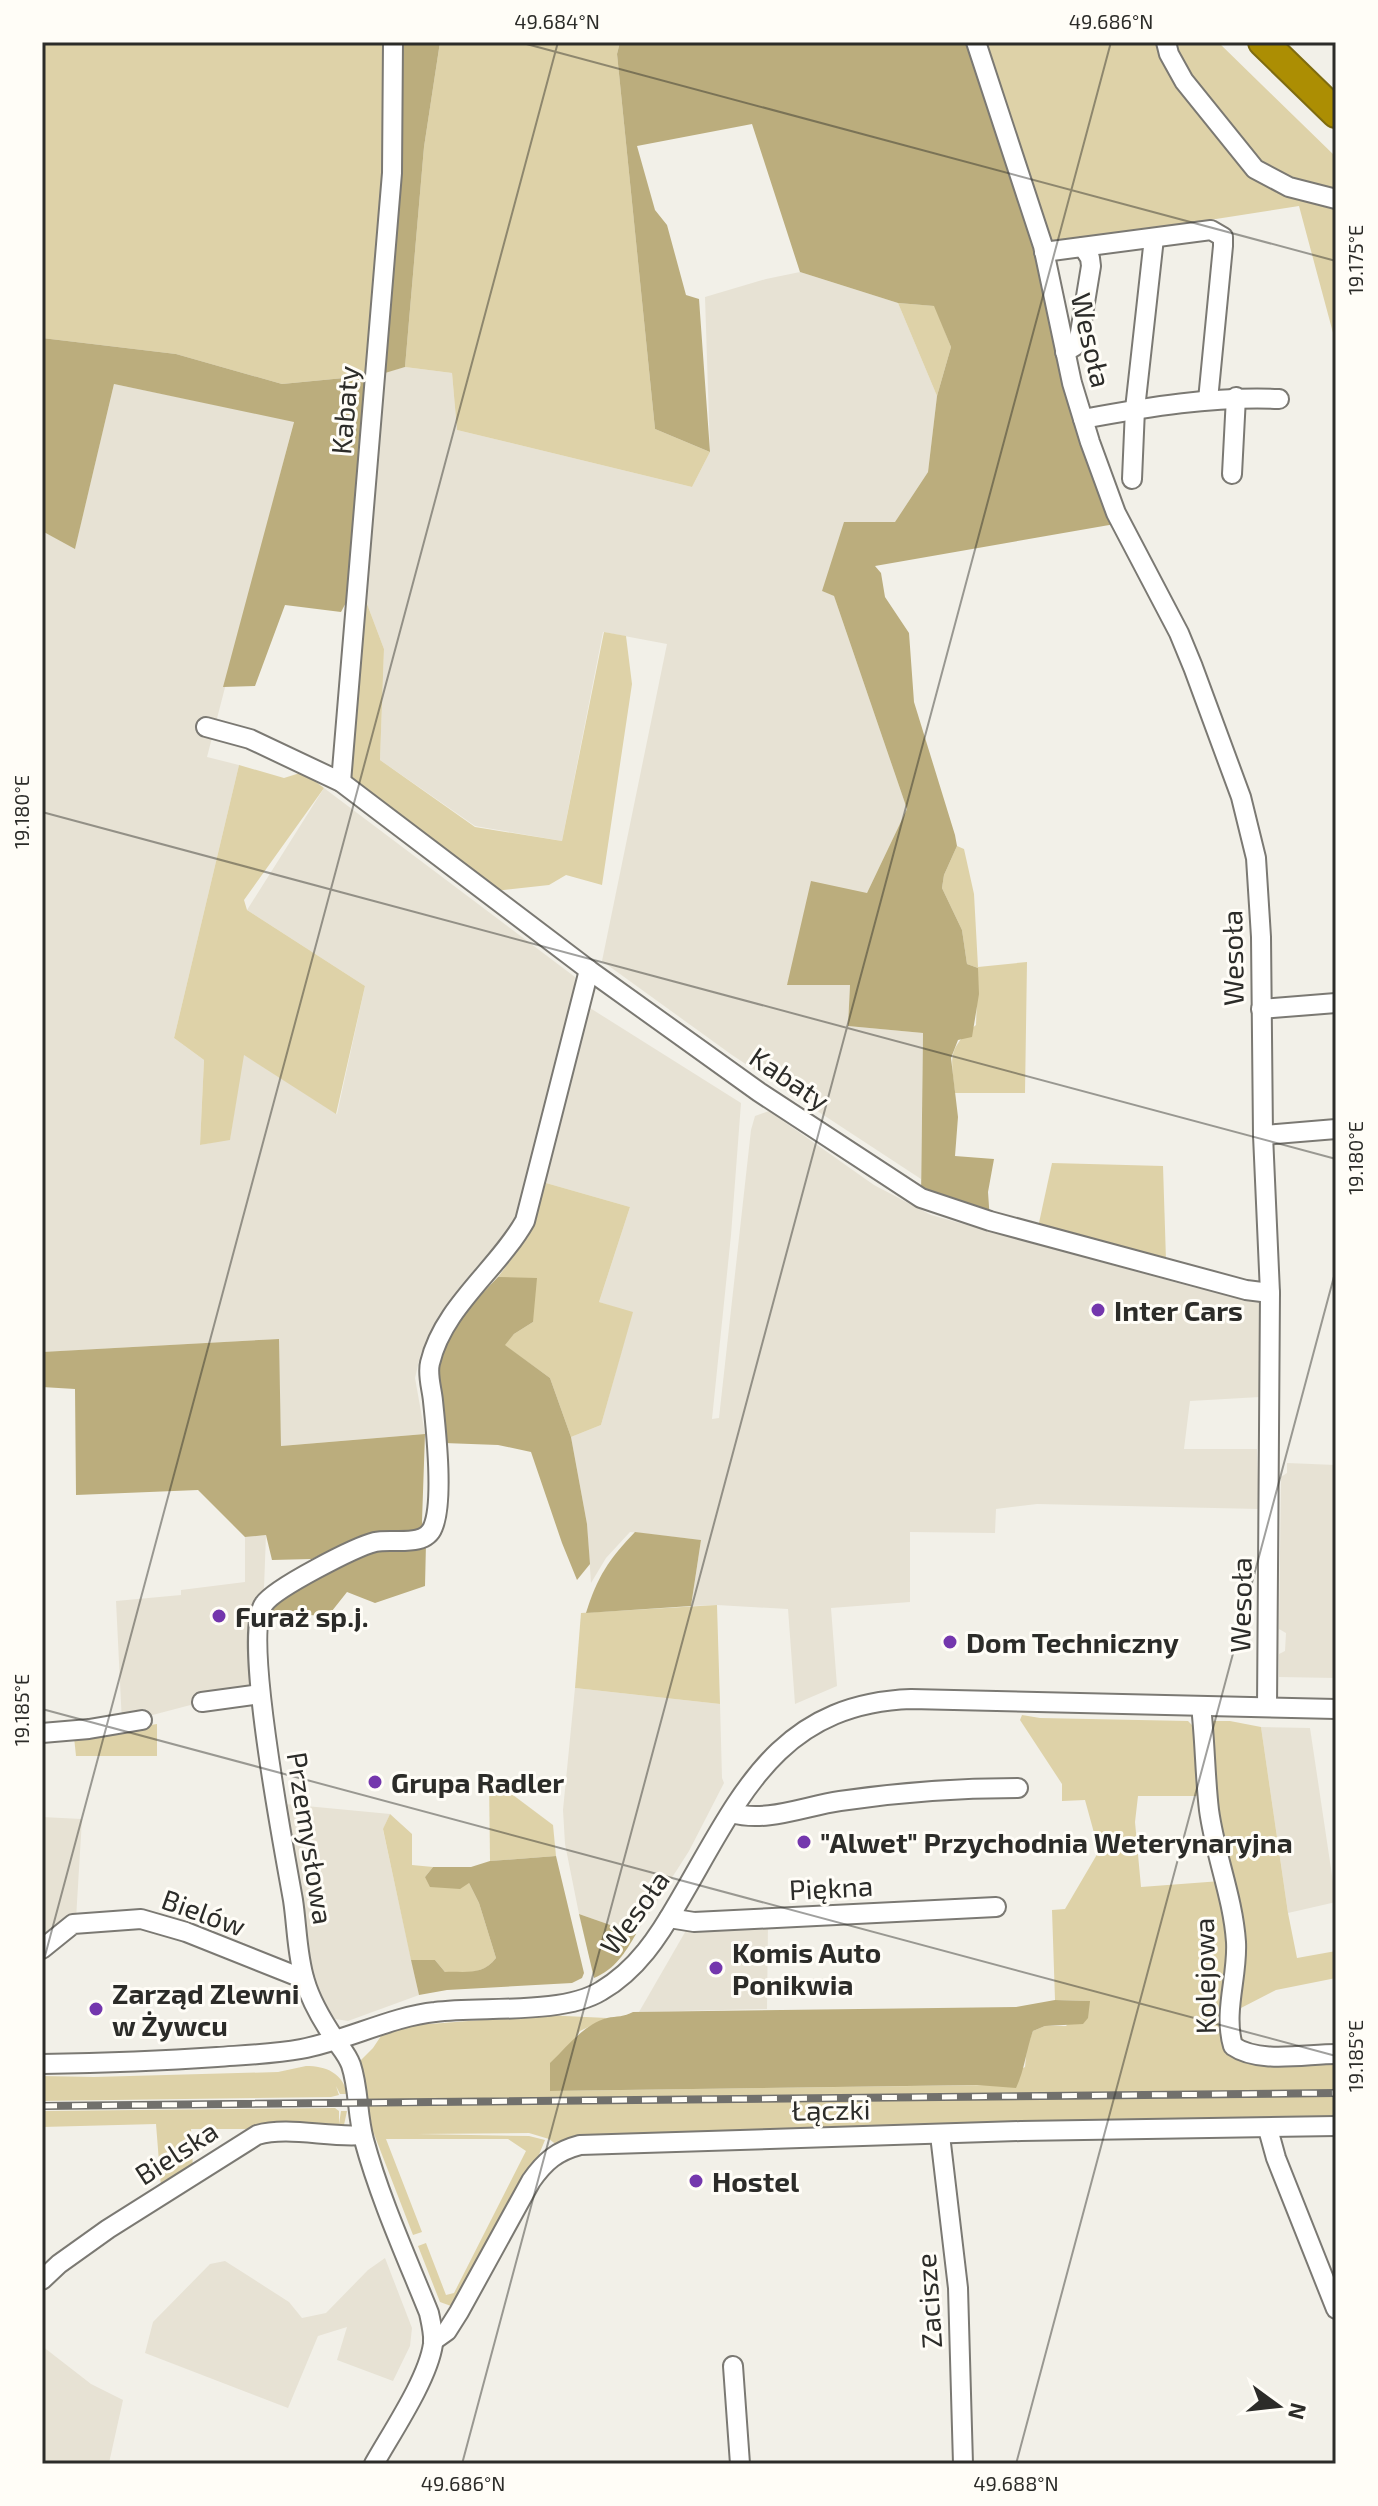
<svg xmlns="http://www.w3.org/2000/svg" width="1378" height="2506" font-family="'Exo 2',sans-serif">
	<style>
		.built { fill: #e7e2d4 }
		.green { fill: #ded2a8 }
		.forest { fill: #bbad7d }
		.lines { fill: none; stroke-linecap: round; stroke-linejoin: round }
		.minor-casing { stroke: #7b7973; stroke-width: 22 }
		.highway-casing { stroke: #7f6c10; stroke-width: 32 }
		.minor { stroke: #fff; stroke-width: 18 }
		.highway { stroke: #ac8e03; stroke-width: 28 }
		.rail-casing { stroke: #71706c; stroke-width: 8 }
		.rail { stroke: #fffdf7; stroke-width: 5; stroke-dasharray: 15; stroke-linecap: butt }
		.ticks { fill: none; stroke: #2c2c29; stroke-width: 2; stroke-opacity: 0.45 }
		.poi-dot { fill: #7437ad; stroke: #fffdf7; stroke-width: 3 }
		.labels { text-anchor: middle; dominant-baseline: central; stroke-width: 6; stroke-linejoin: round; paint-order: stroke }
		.street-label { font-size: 28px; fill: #2c2c29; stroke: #fffdf7 }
		.poi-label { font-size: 28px; font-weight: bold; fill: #2c2c29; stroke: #fffdf7; text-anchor: start }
		.neatline { fill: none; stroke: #2c2c29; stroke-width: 3 }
		.ticks-label { font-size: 20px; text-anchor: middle; fill: #2c2c29 }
	</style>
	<rect width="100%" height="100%" fill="#f2f0e8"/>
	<g class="built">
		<path d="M 800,272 L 898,303 L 937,396 L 928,472 L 895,522 L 822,591 L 834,596 L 907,809 L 867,893 L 787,984 L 850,985 L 848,1026 L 923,1033 L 921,1179 L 732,1055 L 602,961 L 667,644 L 603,632 L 562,841 L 475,826 L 380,760 L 384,649 L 358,580 L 375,375 L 405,367 L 452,373 L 457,430 L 692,487 L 710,452 L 705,297 L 766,279 Z"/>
		<path d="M 114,384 L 294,421 L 207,757 L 239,765 L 174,1038 L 204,1060 L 200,1145 L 230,1139 L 243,1054 L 337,1114 L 365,986 L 247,910 L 324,788 L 575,977 L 573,1009 L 522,1215 L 421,1353 L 415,1378 L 425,1434 L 281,1446 L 278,1339 L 42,1352 L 42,531 L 75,548 Z"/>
		<path d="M 590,1008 L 741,1103 L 731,1235 L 712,1419 L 719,1418 L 751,1130 L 755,1116 L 769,1111 L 874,1185 L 931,1215 L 1196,1288 L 1270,1293 L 1260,1397 L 1190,1401 L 1184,1449 L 1257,1449 L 1259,1509 L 1037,1504 L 996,1509 L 995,1533 L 910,1532 L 910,1602 L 831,1608 L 837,1686 L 795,1704 L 788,1609 L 717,1605 L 691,1606 L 701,1540 L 630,1532 L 606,1558 L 591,1583 L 587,1524 L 571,1437 L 601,1425 L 632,1313 L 599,1302 L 630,1207 L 546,1183 L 548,1164 Z"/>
		<path d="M 1287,1463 L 1336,1465 L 1336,1678 L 1279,1677 L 1279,1654 L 1285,1651 L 1286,1633 L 1279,1629 L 1281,1477 L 1287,1473 Z"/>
		<path d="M 266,1535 L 260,1694 L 202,1702 L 122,1723 L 116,1601 L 181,1595 L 181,1590 L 245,1582 L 245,1537 Z"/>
		<path d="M 575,1688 L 720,1704 L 722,1778 L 724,1783 L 689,1851 L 636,1934 L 579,1914 L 565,1844 L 563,1810 Z"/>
		<path d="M 1261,1727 L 1310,1728 L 1336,1902 L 1288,1913 Z"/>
		<path d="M 285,1804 L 390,1814 L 383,1830 L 419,1995 L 348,2021 L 335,2019 L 327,2011 L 315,2006 Z"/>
		<path d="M 42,1817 L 82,1819 L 76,1919 L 42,1949 Z"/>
		<path d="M 768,1925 L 767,2009 L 639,2012 L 688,1927 Z"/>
		<path d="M 385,2258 L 412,2328 L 410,2346 L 393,2381 L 337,2360 L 347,2327 L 318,2336 L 288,2408 L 145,2353 L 153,2322 L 210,2264 L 225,2261 L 289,2302 L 302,2318 L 326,2313 L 368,2270 Z"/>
		<path d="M 42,2346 L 91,2384 L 123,2400 L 109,2463 L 111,2464 L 42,2464 Z"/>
	</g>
	<g class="green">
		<path d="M 42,42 L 392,42 L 375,375 L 282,384 L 176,354 L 42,338 Z"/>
		<path d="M 440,42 L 620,42 L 617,54 L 655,429 L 710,452 L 692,487 L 457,430 L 452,373 L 405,367 L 424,147 Z"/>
		<path d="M 976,42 L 1218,42 L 1336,157 L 1336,344 L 1299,206 L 1043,246 Z"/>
		<path d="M 898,303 L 935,306 L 951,347 L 937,396 Z"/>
		<path d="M 358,580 L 384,649 L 380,760 L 475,827 L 562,841 L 604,632 L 626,636 L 632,684 L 602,885 L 566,875 L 549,885 L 495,891 L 341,782 Z"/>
		<path d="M 239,765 L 284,778 L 303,772 L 324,788 L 244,900 L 247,910 L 365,986 L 336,1114 L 244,1055 L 230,1140 L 200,1145 L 204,1060 L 174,1038 Z"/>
		<path d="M 957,846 L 964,849 L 974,894 L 978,967 L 1027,962 L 1025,1093 L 955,1093 C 951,1057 947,1049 976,1025 L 978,968 L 967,964 L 962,930 L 942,888 L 944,875 Z"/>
		<path d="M 1052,1163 L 1163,1166 L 1166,1260 L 1037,1232 Z"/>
		<path d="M 546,1183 L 630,1207 L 599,1302 L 633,1312 L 601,1425 L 571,1437 L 550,1378 L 504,1345 L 514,1334 L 533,1322 L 498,1277 L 528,1237 Z"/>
		<path d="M 717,1605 L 720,1704 L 575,1688 L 581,1613 Z"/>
		<path d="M 1022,1715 L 1040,1718 L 1188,1721 L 1197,1730 L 1203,1796 L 1138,1796 L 1135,1822 L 1141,1887 L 1221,1881 L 1203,1721 L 1230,1721 L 1261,1727 L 1288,1913 L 1297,1958 L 1336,1951 L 1336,1978 L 1276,1990 L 1239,2009 C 1240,2026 1237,2043 1256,2048 L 1336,2050 L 1336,2126 L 562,2149 L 549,2139 L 529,2133 L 417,2134 L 529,2136 L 545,2140 L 536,2162 L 456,2303 L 451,2306 L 440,2302 L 418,2246 L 426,2243 L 446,2295 L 454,2293 L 526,2151 L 508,2139 L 386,2139 L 422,2232 L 413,2235 L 374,2134 L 362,2135 L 352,2069 L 373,2048 L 389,2024 L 430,2024 L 544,2015 L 607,2018 L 580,2031 L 550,2078 L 551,2091 L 989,2085 L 1025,2067 L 1027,2047 L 1033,2031 L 1045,2026 L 1066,2026 L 1089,2001 L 1055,2000 L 1052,1910 L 1065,1909 L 1099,1851 L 1085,1800 L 1062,1801 L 1062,1784 L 1020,1720 Z"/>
		<path d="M 157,1724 L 157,1756 L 76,1756 L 74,1737 Z"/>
		<path d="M 489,1777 L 553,1825 L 556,1856 L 490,1861 Z"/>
		<path d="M 390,1814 L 412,1834 L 412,1865 L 433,1867 L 425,1877 L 469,1883 L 479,1903 L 496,1958 C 482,1976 466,1972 445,1972 L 435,1960 L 411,1960 L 383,1829 Z"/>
		<path d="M 306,2066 C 326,2066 343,2073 347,2094 L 340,2094 L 336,2086 L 339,2095 L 331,2097 L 42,2101 L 42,2076 L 94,2077 L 278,2072 Z"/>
		<path d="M 335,2108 L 339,2111 L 339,2124 L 341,2111 L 347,2111 L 344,2125 L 341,2129 L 191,2129 L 193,2169 L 161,2187 L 156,2124 L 42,2127 L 42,2111 Z"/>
	</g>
	<g class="forest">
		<path d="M 394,42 L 440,42 L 424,147 L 405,367 L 375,376 L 358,580 L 341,612 L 285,605 L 255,686 L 223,687 L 294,422 L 114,384 L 75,549 L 42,531 L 42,338 L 176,354 L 282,384 L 375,375 Z"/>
		<path d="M 620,42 L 976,42 L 1115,524 L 875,566 L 881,573 L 885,597 L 909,633 L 914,702 L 955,835 L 957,846 L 944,875 L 942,888 L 962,930 L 967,964 L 978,968 L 979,994 L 972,1037 L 958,1040 L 951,1058 L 958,1117 L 955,1156 L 994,1159 L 988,1192 L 990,1221 L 921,1198 L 923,1033 L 848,1026 L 850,985 L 787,985 L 811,881 L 867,893 L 907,809 L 834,596 L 822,591 L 844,522 L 895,522 L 928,472 L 937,396 L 951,347 L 934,306 L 898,303 L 800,272 L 752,124 L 637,146 L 655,210 L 667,225 L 686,295 L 699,299 L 710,452 L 655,429 L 617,54 Z"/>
		<path d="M 498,1277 L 537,1278 L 533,1322 L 514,1334 L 505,1345 L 550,1378 L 571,1437 L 587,1524 L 590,1564 L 577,1580 L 562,1543 L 531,1452 L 498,1445 L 444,1443 C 441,1423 431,1373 437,1356 C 444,1332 480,1296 498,1277 Z"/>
		<path d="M 279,1339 L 281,1446 L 425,1434 L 422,1521 L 426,1543 L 425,1586 L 375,1603 L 347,1592 L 328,1616 L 267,1613 L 275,1598 L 307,1585 L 328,1559 L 324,1553 L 312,1559 L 272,1560 L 266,1535 L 245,1537 L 198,1490 L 76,1495 L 75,1389 L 42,1387 L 42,1352 Z"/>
		<path d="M 635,1532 L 701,1540 L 691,1606 L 586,1613 C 597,1577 609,1559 635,1532 Z"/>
		<path d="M 556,1856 L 584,1973 L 582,1978 L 572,1983 L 447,1990 L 419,1995 L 411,1960 L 435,1960 L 445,1972 C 466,1971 482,1976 496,1958 L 479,1903 L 469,1883 L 460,1889 L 430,1887 L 425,1877 L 433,1867 L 471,1867 L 490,1861 Z"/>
		<path d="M 579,1914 L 636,1934 C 625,1953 615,1969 594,1978 Z"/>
		<path d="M 1055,2000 L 1090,2001 L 1088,2018 L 1083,2024 L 1045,2026 L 1033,2031 C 1026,2050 1025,2069 1016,2088 L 977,2085 L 550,2091 L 550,2063 C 568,2046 583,2025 607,2018 C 617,2016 624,2017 633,2012 L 1016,2007 Z"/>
	</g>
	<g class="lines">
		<g class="minor-casing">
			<g id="minor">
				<path d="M 976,42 L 1043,246 L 1072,383 L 1090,442 L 1116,513 L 1179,633 L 1193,667 L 1241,797 L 1256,858 L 1261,937 L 1263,1135 L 1270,1293 L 1267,1707"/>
				<path d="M 1166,42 L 1169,54 L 1184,81 L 1255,169 L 1289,187 L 1336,199"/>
				<path d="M 1044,252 L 1211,230 L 1223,237 L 1223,246 L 1208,400"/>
				<path d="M 1065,352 L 1075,346 L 1079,339 L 1091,266 L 1090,258 L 1083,247"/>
				<path d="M 1083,419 C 1148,407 1213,396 1279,399"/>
				<path d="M 1232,474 L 1236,397"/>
				<path d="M 1132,479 L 1135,409 L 1154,238"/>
				<path d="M 206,727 L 250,739 L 341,782 L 589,970 L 759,1092 L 921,1198 L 990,1221 L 1246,1290 L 1270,1293"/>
				<path d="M 341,782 L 392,173 L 393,42"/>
				<path d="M 1261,1009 L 1336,1003"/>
				<path d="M 1263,1135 L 1336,1129"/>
				<path d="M 202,1702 L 260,1694"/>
				<path d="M 1201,1706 C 1205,1740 1205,1776 1209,1810 C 1215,1855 1233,1897 1236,1942 C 1238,1976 1223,2012 1233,2046 C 1259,2064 1305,2054 1336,2054"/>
				<path d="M 42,1733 L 89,1729 L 142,1720"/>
				<path d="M 732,1813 C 766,1823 805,1806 840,1801 C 900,1792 958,1788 1018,1788"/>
				<path d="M 669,1918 L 694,1922 L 996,1907"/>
				<path d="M 42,1949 L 73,1924 L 141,1919 L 186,1932 L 304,1979"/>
				<path d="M 42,2064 C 101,2063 159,2061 217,2057 C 245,2055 274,2054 301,2049 C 345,2041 393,2016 435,2012 C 481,2006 562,2015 601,1991 C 637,1970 659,1936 679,1901 C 739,1799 776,1704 911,1699 L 1336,1709"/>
				<path d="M 1268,2129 L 1276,2158 L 1336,2309"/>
				<path d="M 940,2135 L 958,2288 L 963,2464"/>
				<path d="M 42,2280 L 59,2264 L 108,2229 L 257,2135 C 288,2126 329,2138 362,2135"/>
				<path d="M 433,2341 L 447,2331 L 459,2312 L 531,2181 C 545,2161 557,2151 580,2145 L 1021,2131 L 1336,2126"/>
				<path d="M 733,2366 L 740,2464"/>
				<path d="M 374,2464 C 392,2432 428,2379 433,2344 C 434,2334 431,2323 429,2313 C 406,2256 380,2199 364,2140 C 357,2115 359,2089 351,2065 C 347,2054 340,2047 334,2038 C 322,2020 311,2002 305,1981 C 297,1956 297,1926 293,1900 C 285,1854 242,1634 264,1604 C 275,1588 355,1547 375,1542 C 392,1538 425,1548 433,1527 C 444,1501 436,1430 433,1401 C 432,1389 427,1375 430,1363 C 443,1307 498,1269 525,1221 L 589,970"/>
			</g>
		</g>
		<g class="highway-casing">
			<path id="highway" d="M 1263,42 L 1336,113"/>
		</g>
		<use href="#minor" class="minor"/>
		<use href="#highway" class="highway"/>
		<g class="rail-casing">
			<path id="rail" d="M 42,2106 L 1336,2093"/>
		</g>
		<use href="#rail" class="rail"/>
	</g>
	<path class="ticks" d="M 519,42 L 1336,261M 42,812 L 1336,1159M 42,1709 L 1336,2056M 42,1967 L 558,42M 462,2464 L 1111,42M 1016,2464 L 1336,1269"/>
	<g class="poi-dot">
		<circle cx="1098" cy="1310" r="8"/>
		<circle cx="219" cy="1616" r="8"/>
		<circle cx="950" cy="1642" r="8"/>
		<circle cx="375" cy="1782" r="8"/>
		<circle cx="804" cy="1842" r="8"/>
		<circle cx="716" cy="1968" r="8"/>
		<circle cx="96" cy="2009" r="8"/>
		<circle cx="696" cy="2181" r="8"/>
	</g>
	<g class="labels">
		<g class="street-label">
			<text transform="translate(1092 340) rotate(77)">Wesoła</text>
			<text transform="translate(344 410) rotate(-85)">Kabaty</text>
			<text transform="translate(1232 958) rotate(-91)">Wesoła</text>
			<text transform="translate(790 1078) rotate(34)">Kabaty</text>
			<text transform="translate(1240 1605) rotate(-89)">Wesoła</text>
			<text transform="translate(311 1838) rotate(81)">Przemysłowa</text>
			<text transform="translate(831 1887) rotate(-3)">Piękna</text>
			<text transform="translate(204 1912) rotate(20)">Bielów</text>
			<text transform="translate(634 1912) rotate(-54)">Wesoła</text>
			<text transform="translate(1204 1976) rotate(-91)">Kolejowa</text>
			<text transform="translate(831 2109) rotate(-1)">Łączki</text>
			<text transform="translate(176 2152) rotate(-33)">Bielska</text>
			<text transform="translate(928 2301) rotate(-94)">Zacisze</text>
		</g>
		<g class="poi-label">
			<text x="1114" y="1310">Inter Cars</text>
			<text x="235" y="1616">Furaż sp.j.</text>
			<text x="966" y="1642">Dom Techniczny</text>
			<text x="391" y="1782">Grupa Radler</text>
			<text x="820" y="1842">"Alwet" Przychodnia Weterynaryjna</text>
			<text x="732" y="1952">Komis Auto<tspan x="732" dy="32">Ponikwia</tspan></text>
			<text x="112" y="1993">Zarząd Zlewni<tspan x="112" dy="32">w Żywcu</tspan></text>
			<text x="712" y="2181">Hostel</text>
		</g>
	</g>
	<rect width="1378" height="2506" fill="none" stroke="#fffdf7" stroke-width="88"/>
	<g transform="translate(1278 2406) rotate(105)" stroke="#fffdf7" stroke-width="6" paint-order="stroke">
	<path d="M0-6L14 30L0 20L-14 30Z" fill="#2c2c29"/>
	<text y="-12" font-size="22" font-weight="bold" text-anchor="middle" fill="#2c2c29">N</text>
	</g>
	<rect x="44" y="44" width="1290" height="2418" class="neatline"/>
	<g class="ticks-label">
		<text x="557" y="29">49.684°N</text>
		<text x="1111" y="29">49.686°N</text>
		<text transform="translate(1356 260) rotate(-90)" y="7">19.175°E</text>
		<text transform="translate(22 812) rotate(-90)" y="7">19.180°E</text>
		<text transform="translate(1356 1158) rotate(-90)" y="7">19.180°E</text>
		<text transform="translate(22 1710) rotate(-90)" y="7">19.185°E</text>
		<text transform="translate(1356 2056) rotate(-90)" y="7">19.185°E</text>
		<text x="463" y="2491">49.686°N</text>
		<text x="1016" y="2491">49.688°N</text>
	</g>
</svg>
